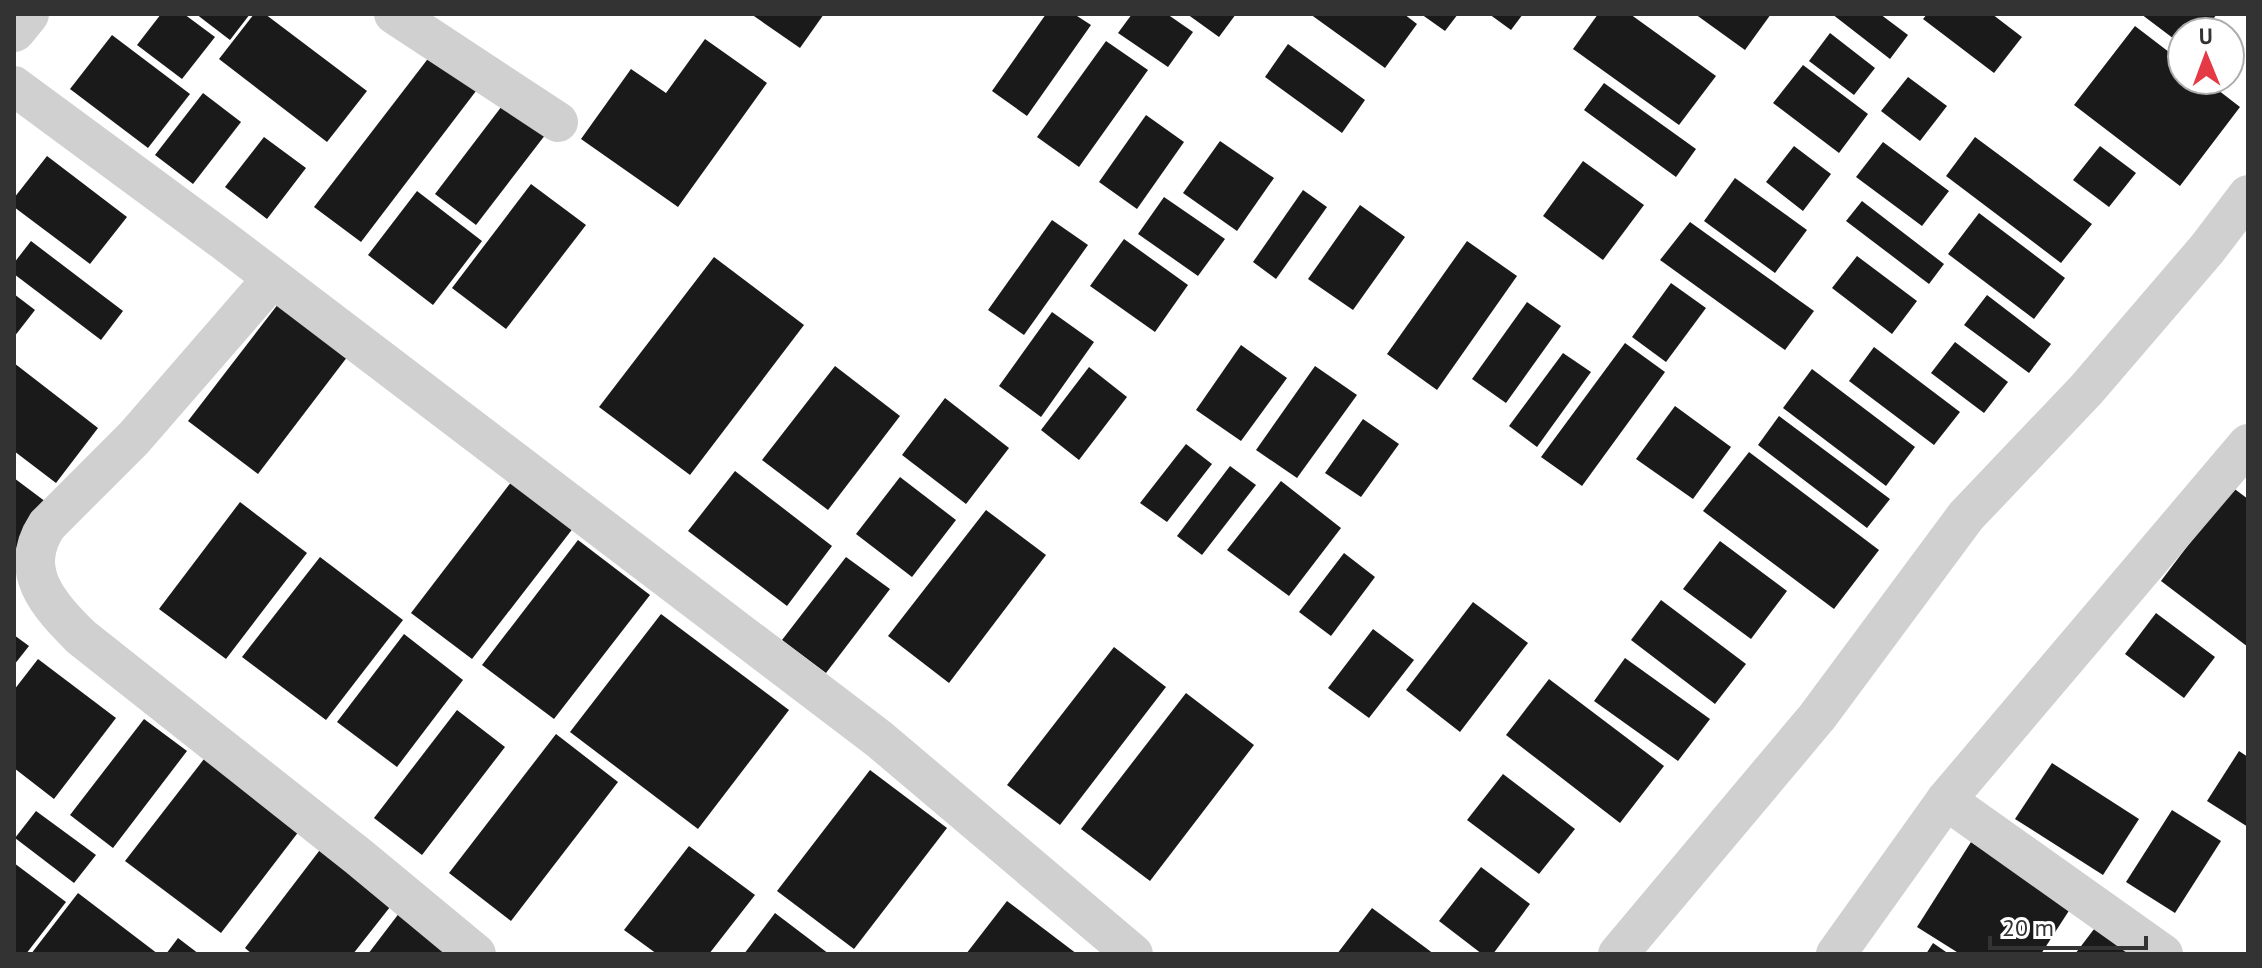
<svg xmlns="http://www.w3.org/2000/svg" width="2262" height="968" font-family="'PT Sans',sans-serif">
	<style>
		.building { fill: #1a1a1a }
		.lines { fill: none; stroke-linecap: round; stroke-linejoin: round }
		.minor { stroke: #d0d0d0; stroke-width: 40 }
		.tertiary { stroke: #d0d0d0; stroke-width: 44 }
	</style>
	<rect width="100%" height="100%" fill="#fff"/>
	<g class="building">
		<path d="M 161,14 L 184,14 L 215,37 L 182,79 L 137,45 Z"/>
		<path d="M 196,14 L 250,14 L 230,40 Z"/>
		<path d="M 254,14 L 265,14 L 367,91 L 327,142 L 219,59 Z"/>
		<path d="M 751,14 L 824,14 L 800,48 Z"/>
		<path d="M 1046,14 L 1074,14 L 1091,25 L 1027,116 L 992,91 Z"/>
		<path d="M 1132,14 L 1167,14 L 1193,32 L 1168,67 L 1118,33 Z"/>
		<path d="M 1187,14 L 1236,14 L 1219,37 Z"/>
		<path d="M 1310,14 L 1404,14 L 1417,24 L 1385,68 Z"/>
		<path d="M 1421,14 L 1458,14 L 1445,31 Z"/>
		<path d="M 1489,14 L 1523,14 L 1511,30 Z"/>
		<path d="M 1598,14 L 1630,14 L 1716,76 L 1679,125 L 1573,49 Z"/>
		<path d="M 1695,14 L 1771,14 L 1745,50 Z"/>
		<path d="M 1832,14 L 1880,14 L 1908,35 L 1890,59 Z"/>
		<path d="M 1927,14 L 1992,14 L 2022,37 L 1994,73 L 1923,19 Z"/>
		<path d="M 2141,14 L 2217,14 L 2203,32 L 2182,32 L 2182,45 Z"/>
		<path d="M 2135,26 L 2182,62 L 2182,80 L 2205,80 L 2240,107 L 2180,186 L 2074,105 Z"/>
		<path d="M 1830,33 L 1875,68 L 1854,95 L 1809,61 Z"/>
		<path d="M 112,35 L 190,94 L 148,148 L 70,89 Z"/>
		<path d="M 705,39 L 767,83 L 678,207 L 581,139 L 631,69 L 666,93 Z"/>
		<path d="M 1106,41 L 1148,70 L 1079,167 L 1037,137 Z"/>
		<path d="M 1288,44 L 1365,100 L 1342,133 L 1265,77 Z"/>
		<path d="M 430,56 L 476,91 L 361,242 L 314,207 Z"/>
		<path d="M 1803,65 L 1868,114 L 1839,153 L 1773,103 Z"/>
		<path d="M 1908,77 L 1947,106 L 1920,141 L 1881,111 Z"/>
		<path d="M 1604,83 L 1696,149 L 1676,177 L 1584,110 Z"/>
		<path d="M 203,93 L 241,122 L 193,184 L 155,155 Z"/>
		<path d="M 508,98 L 549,130 L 476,225 L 435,194 Z"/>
		<path d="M 1146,115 L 1184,142 L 1137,209 L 1099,182 Z"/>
		<path d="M 264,137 L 306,168 L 267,219 L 225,187 Z"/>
		<path d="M 1975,137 L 2092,224 L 2061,263 L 1946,176 Z"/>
		<path d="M 1220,141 L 1274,178 L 1237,231 L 1183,193 Z"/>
		<path d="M 1883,142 L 1949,191 L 1922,226 L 1856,177 Z"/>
		<path d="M 1794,146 L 1831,174 L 1803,211 L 1766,182 Z"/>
		<path d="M 2100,146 L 2136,173 L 2109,207 L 2073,180 Z"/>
		<path d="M 47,156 L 127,217 L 90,264 L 14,207 L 14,198 Z"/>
		<path d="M 1583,161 L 1644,205 L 1603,260 L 1543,216 Z"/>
		<path d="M 1735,178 L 1807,230 L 1775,273 L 1704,221 Z"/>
		<path d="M 531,184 L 586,225 L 506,329 L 452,288 Z"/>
		<path d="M 1303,190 L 1327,207 L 1276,279 L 1253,262 Z"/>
		<path d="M 417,191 L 482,241 L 433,305 L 368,255 Z"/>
		<path d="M 1164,197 L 1225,239 L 1198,276 L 1138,234 Z"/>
		<path d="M 1862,201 L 1944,264 L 1929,284 L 1846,221 Z"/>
		<path d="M 1360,205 L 1405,237 L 1353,310 L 1308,279 Z"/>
		<path d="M 1979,213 L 2065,278 L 2034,319 L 1948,254 Z"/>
		<path d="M 1052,220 L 1088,245 L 1024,335 L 988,310 Z"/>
		<path d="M 1690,222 L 1814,311 L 1785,350 L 1660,260 Z"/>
		<path d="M 1124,239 L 1188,285 L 1155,332 L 1090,286 Z"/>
		<path d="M 31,241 L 123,311 L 101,340 L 14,274 L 14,263 Z"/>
		<path d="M 1467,241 L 1517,276 L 1437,390 L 1387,354 Z"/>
		<path d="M 1857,256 L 1917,301 L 1892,334 L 1832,288 Z"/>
		<path d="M 714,257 L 804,325 L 690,475 L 599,407 Z"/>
		<path d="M 1671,283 L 1706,308 L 1666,362 L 1632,337 Z"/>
		<path d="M 14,294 L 35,310 L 14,337 Z"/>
		<path d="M 1987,295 L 2051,344 L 2029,373 L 1964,325 Z"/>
		<path d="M 282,299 L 351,352 L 258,474 L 188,421 Z"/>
		<path d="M 1527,302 L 1561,326 L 1506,403 L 1472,379 Z"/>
		<path d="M 1052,312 L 1094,342 L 1041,417 L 999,386 Z"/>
		<path d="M 1955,342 L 2008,382 L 1984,413 L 1931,373 Z"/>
		<path d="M 1625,343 L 1665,372 L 1582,486 L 1541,457 Z"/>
		<path d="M 1241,345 L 1287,378 L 1241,441 L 1196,410 Z"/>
		<path d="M 1874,347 L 1960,412 L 1934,445 L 1849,381 Z"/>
		<path d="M 1563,353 L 1591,372 L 1537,447 L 1509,426 Z"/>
		<path d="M 14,363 L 98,428 L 56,483 L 14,451 Z"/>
		<path d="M 835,366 L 900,416 L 828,510 L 762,460 Z"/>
		<path d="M 1315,366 L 1357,395 L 1297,478 L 1256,450 Z"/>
		<path d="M 1089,367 L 1127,397 L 1079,460 L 1041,430 Z"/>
		<path d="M 1812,369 L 1915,447 L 1886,486 L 1783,408 Z"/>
		<path d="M 945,398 L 1009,448 L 966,504 L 902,455 Z"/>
		<path d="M 1675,406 L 1731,447 L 1693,499 L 1636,459 Z"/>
		<path d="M 1779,416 L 1890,499 L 1867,528 L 1758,445 Z"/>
		<path d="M 1363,419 L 1399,444 L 1361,497 L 1325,473 Z"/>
		<path d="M 1186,444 L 1212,464 L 1167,522 L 1140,503 Z"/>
		<path d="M 1749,452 L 1879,550 L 1834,609 L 1703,511 Z"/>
		<path d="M 1230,466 L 1256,485 L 1202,555 L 1177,536 Z"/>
		<path d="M 735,471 L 832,546 L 787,606 L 688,531 Z"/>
		<path d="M 900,477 L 956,520 L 912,577 L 856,534 Z"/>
		<path d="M 14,478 L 50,505 L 14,552 Z"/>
		<path d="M 512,481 L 574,527 L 472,659 L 411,613 Z"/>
		<path d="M 1281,481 L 1341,528 L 1289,596 L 1227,550 Z"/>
		<path d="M 2232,487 L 2248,499 L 2248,647 L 2161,581 Z"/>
		<path d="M 240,502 L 307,553 L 226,659 L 159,609 Z"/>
		<path d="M 986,510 L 1046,555 L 949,683 L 888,636 Z"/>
		<path d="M 578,540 L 650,595 L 554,719 L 482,665 Z"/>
		<path d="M 1720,541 L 1787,591 L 1751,639 L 1683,589 Z"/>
		<path d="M 1344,553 L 1375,577 L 1331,636 L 1299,612 Z"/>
		<path d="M 320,557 L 403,620 L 326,720 L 242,657 Z"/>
		<path d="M 846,557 L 890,589 L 826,673 L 782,640 Z"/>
		<path d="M 1661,600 L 1746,664 L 1715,704 L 1631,640 Z"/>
		<path d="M 1473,602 L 1528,643 L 1460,732 L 1406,690 Z"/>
		<path d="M 2156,613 L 2215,657 L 2184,698 L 2125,654 Z"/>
		<path d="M 661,614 L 789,710 L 698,829 L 570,732 Z"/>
		<path d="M 1373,629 L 1414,660 L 1369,718 L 1328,688 Z"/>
		<path d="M 404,634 L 463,680 L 397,767 L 337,722 Z"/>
		<path d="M 14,635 L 29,646 L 14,665 Z"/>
		<path d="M 1114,647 L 1166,687 L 1060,825 L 1007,785 Z"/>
		<path d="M 1625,658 L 1710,719 L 1678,761 L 1594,701 Z"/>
		<path d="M 38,659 L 116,718 L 54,799 L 14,768 L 14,690 Z"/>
		<path d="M 1549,679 L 1664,766 L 1620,823 L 1506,735 Z"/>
		<path d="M 1186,693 L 1254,745 L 1150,881 L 1081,829 Z"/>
		<path d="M 457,710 L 505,747 L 422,855 L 374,818 Z"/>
		<path d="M 144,719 L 187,751 L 113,848 L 70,815 Z"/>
		<path d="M 556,734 L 618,782 L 511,921 L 449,873 Z"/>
		<path d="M 211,750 L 306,822 L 221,933 L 125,861 Z"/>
		<path d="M 2239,751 L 2248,757 L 2248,827 L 2207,801 Z"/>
		<path d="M 2052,763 L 2139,819 L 2103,875 L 2015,819 Z"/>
		<path d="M 870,770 L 947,828 L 854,949 L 777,891 Z"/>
		<path d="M 1503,774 L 1575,829 L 1539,874 L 1467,820 Z"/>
		<path d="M 2172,810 L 2221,841 L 2175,913 L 2126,882 Z"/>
		<path d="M 36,811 L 96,855 L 74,883 L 15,838 Z"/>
		<path d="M 329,838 L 401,893 L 353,954 L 252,954 L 245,948 Z"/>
		<path d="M 1971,842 L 2072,906 L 2041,954 L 1960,954 L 1917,927 Z"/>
		<path d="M 689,846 L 755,895 L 709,954 L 657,954 L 624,930 Z"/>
		<path d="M 14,863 L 66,902 L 26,954 L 14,954 Z"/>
		<path d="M 1481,867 L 1530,904 L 1493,954 L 1482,954 L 1439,921 Z"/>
		<path d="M 78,893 L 158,954 L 31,954 Z"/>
		<path d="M 1007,901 L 1077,954 L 966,954 Z"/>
		<path d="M 1372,908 L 1434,954 L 1337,954 Z"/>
		<path d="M 400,912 L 455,954 L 368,954 Z"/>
		<path d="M 775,913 L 829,954 L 744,954 Z"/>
		<path d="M 2104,916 L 2136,954 L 2075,954 Z"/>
		<path d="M 178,938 L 199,954 L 166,954 Z"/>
		<path d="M 1933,943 L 1949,954 L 1926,954 Z"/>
	</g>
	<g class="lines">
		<g class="minor">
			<path d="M 394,14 L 558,122"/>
			<path d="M 14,86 L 223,240 L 879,739 L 1133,954"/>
			<path d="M 272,279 L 134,438 L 47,525 C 17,571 49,605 81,637 L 359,857 L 476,954"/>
			<path d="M 1946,800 L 2163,954"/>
			<path d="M 1618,954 L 1817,717 L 1966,516 L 2086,390 L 2207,249 L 2248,195"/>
			<path d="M 1836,954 L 1946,800 L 2248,444"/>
		</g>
		<path class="tertiary" d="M 14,30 L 27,14"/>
	</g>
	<rect width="2262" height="968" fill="none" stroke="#333333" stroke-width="32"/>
	<g transform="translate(2206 56) rotate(359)"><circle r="38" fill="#ffffff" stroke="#adadad" stroke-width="2"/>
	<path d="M0-6L14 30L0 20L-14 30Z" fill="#e63946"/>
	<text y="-12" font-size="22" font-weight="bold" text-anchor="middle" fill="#333333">U</text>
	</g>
	<path d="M1990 936v12h156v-12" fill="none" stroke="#333333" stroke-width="4"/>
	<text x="2002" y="936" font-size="24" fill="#333333" stroke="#ffffff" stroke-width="6" paint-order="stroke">20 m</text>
</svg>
